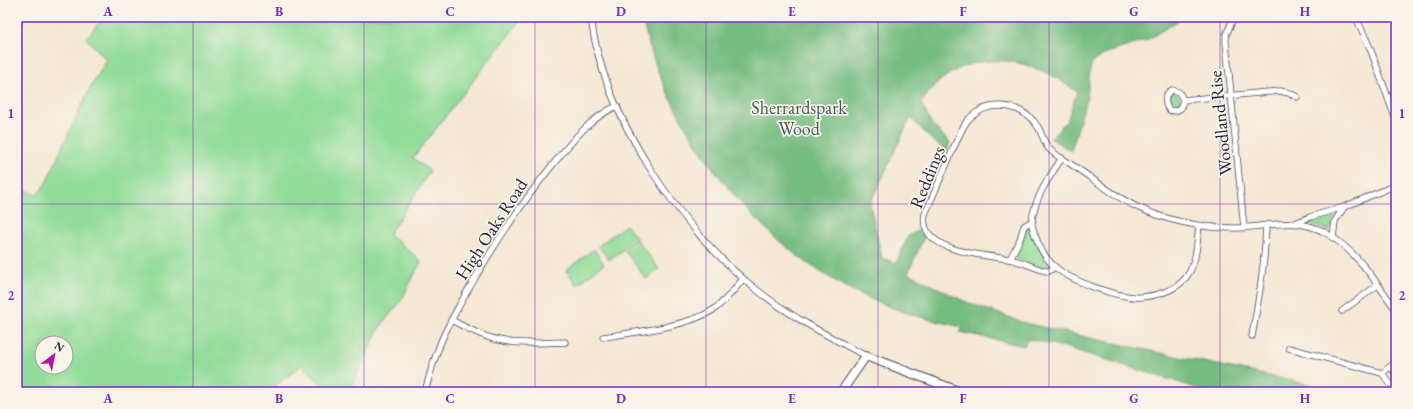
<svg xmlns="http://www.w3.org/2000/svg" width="1413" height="409" font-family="'EB Garamond',serif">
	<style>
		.green { fill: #91dc98; stroke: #5a7f6a; fill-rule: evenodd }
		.forest { fill: #74bc80; stroke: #4b6f5e }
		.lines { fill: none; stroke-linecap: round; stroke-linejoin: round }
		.street-casing { stroke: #424052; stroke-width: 7 }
		.secondary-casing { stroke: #424052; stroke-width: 10 }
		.street { stroke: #fff; stroke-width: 5.5 }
		.secondary { stroke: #fff; stroke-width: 8 }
		.grid { fill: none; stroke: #7b2cbf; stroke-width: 1; stroke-opacity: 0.55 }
		.labels { text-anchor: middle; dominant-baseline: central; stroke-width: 3.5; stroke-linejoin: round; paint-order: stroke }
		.park-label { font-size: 18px; fill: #435a57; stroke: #f7f3e8 }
		.street-label { font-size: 18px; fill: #22223b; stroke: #f7f3e8 }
		.neatline { fill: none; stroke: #7b2cbf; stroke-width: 1.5 }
		.grid-label { font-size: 13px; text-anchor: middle; font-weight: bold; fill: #7b2cbf }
	</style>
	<rect width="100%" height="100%" fill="#f7f3e8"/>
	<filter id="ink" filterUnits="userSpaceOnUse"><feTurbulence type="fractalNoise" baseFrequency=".025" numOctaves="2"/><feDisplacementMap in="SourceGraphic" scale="8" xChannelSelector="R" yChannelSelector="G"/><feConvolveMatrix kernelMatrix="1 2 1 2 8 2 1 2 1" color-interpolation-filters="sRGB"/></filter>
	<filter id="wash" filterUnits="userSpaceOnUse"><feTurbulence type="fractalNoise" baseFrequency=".012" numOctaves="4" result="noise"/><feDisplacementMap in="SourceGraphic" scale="16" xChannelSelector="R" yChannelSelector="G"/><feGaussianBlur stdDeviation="0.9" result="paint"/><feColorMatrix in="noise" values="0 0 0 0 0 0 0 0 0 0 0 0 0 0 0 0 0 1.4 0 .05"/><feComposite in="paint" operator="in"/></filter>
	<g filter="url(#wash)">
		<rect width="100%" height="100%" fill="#f5e7d3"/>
		<g class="green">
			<path d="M 104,17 L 523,17 L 413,158 L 430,171 L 389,234 L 421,261 L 401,301 L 379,328 L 350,389 L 347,387 L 341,392 L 329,392 L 302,365 L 268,392 L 17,392 L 17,187 L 37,195 L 46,183 L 88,92 L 107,60 L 86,38 ZM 42,343 L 66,343 L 66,367 L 42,367 Z"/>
			<path d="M 1176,92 C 1180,98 1183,104 1176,109 L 1172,109 L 1168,105 L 1168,96 L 1169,93 Z"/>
			<path d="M 1331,213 L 1333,215 L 1334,218 L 1329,231 L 1309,223 L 1309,220 Z"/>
			<path d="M 626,225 L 637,239 L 609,260 L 598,246 Z"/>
			<path d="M 1028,227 L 1031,228 L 1050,265 L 1050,268 L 1047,270 L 1017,259 L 1015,255 Z"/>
			<path d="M 638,241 L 659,269 L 646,279 L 625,251 Z"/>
			<path d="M 594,249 L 604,264 L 577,285 L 566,270 Z"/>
		</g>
		<path class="forest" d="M 642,17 L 1182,17 L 1179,20 L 1147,40 L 1107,53 L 1092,62 L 1090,70 L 1087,97 L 1071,151 L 1050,138 L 1067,121 L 1077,92 C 1037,61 984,46 941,80 C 934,86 927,95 921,103 L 932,125 L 950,142 L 947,151 L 932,140 L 911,118 L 906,127 L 870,204 L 882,258 L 896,263 L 908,236 L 919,230 L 924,237 L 908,273 L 966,302 L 1025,323 L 1095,339 L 1312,385 L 1331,392 L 1209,392 L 1065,347 L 1028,339 L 1024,346 L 960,332 L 963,327 C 850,306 770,250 705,157 C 675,113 653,70 642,17 Z"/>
	</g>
	<g filter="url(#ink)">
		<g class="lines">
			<g class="street-casing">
				<g id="street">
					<path d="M 591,17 C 602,114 681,231 757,290 C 791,317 828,336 866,356"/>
					<path d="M 1234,17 L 1226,35 L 1226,43 L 1244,228"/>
					<path d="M 1356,17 L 1370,48 L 1396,120"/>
					<path d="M 1172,90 L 1179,92 L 1183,100 L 1181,108 L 1176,111 L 1169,110 C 1164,103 1164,94 1172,90 Z"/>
					<path d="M 1183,100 L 1280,91 L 1289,93 L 1297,97"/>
					<path d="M 1062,158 C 1050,176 1034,198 1032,221 C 1031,225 1034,231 1035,235 C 1039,247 1045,258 1054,266 C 1070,281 1120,299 1142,297 C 1160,295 1180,289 1189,273 C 1197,259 1197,241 1199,226"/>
					<path d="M 1295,223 L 1310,217 L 1344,207 L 1396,185"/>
					<path d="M 1333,238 L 1335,221 L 1344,207"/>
					<path d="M 1010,259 L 1020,239 L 1024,226 L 1032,221"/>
					<path d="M 1055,267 L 1049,271 L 1046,271 C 1034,268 1021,261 1009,259 C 984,255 917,252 925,214 C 934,194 942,174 951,154 C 956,143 960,131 967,121 C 973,114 981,109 990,107 C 1009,103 1028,111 1038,127 C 1042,134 1044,143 1049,149 C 1056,156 1067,161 1075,167 C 1095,180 1114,196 1137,207 C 1166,220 1200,228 1233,228 C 1266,228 1294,215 1326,233 C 1357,251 1376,282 1396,310"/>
					<path d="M 1342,311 L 1378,285"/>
					<path d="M 451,320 C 465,327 479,335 494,339 C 517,345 542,343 565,342"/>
					<path d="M 1252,336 C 1259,298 1265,263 1266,225"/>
					<path d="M 603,337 C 636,332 686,327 713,310 C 725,302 734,290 743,279"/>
					<path d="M 1289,348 L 1382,373 L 1396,362"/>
					<path d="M 1391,367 L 1396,374"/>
					<path d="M 1382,373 L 1391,385 L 1396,383"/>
					<path d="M 425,392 C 430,373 435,355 443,337 C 452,317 464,297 475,278 C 498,239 522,203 550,168 C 569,145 589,118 617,106"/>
				</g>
			</g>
			<g class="secondary-casing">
				<g id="secondary">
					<path d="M 17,24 L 19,17"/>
					<path d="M 841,392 L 866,356 L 961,392"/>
				</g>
			</g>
			<use href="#street" class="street"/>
			<use href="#secondary" class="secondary"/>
		</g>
	</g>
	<path class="grid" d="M 193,17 L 193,392M 364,17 L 364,392M 535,17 L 535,392M 706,17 L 706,392M 878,17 L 878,392M 1049,17 L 1049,392M 1220,17 L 1220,392M 17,204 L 1396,204"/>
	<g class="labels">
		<g class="park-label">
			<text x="799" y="107">Sherrardspark<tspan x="799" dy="21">Wood</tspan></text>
		</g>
		<g class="street-label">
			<text transform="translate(1220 123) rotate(-96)">Woodland Rise</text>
			<text transform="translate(927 177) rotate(-68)">Reddings</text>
			<text transform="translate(491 229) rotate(-57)">High Oaks Road</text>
		</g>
	</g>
	<rect width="1413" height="409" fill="none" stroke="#f7f3e8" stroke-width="44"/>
	<g transform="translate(54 355) rotate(32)"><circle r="19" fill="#f7f3e8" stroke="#a29fa3"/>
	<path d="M0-3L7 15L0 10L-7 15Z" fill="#b5179e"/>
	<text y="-6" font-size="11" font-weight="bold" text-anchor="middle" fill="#22223b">N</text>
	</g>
	<rect x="22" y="22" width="1369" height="365" class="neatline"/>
	<g class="grid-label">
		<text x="108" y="16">A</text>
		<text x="279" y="16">B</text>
		<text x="450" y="16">C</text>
		<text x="621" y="16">D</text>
		<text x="792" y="16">E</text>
		<text x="963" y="16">F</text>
		<text x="1134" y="16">G</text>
		<text x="1305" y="16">H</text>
		<text x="11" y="118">1</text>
		<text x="1402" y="118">1</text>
		<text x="11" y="300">2</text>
		<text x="1402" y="300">2</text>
		<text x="108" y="403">A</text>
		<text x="279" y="403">B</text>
		<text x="450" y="403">C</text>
		<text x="621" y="403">D</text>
		<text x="792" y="403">E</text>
		<text x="963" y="403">F</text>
		<text x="1134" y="403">G</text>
		<text x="1305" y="403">H</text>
	</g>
</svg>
